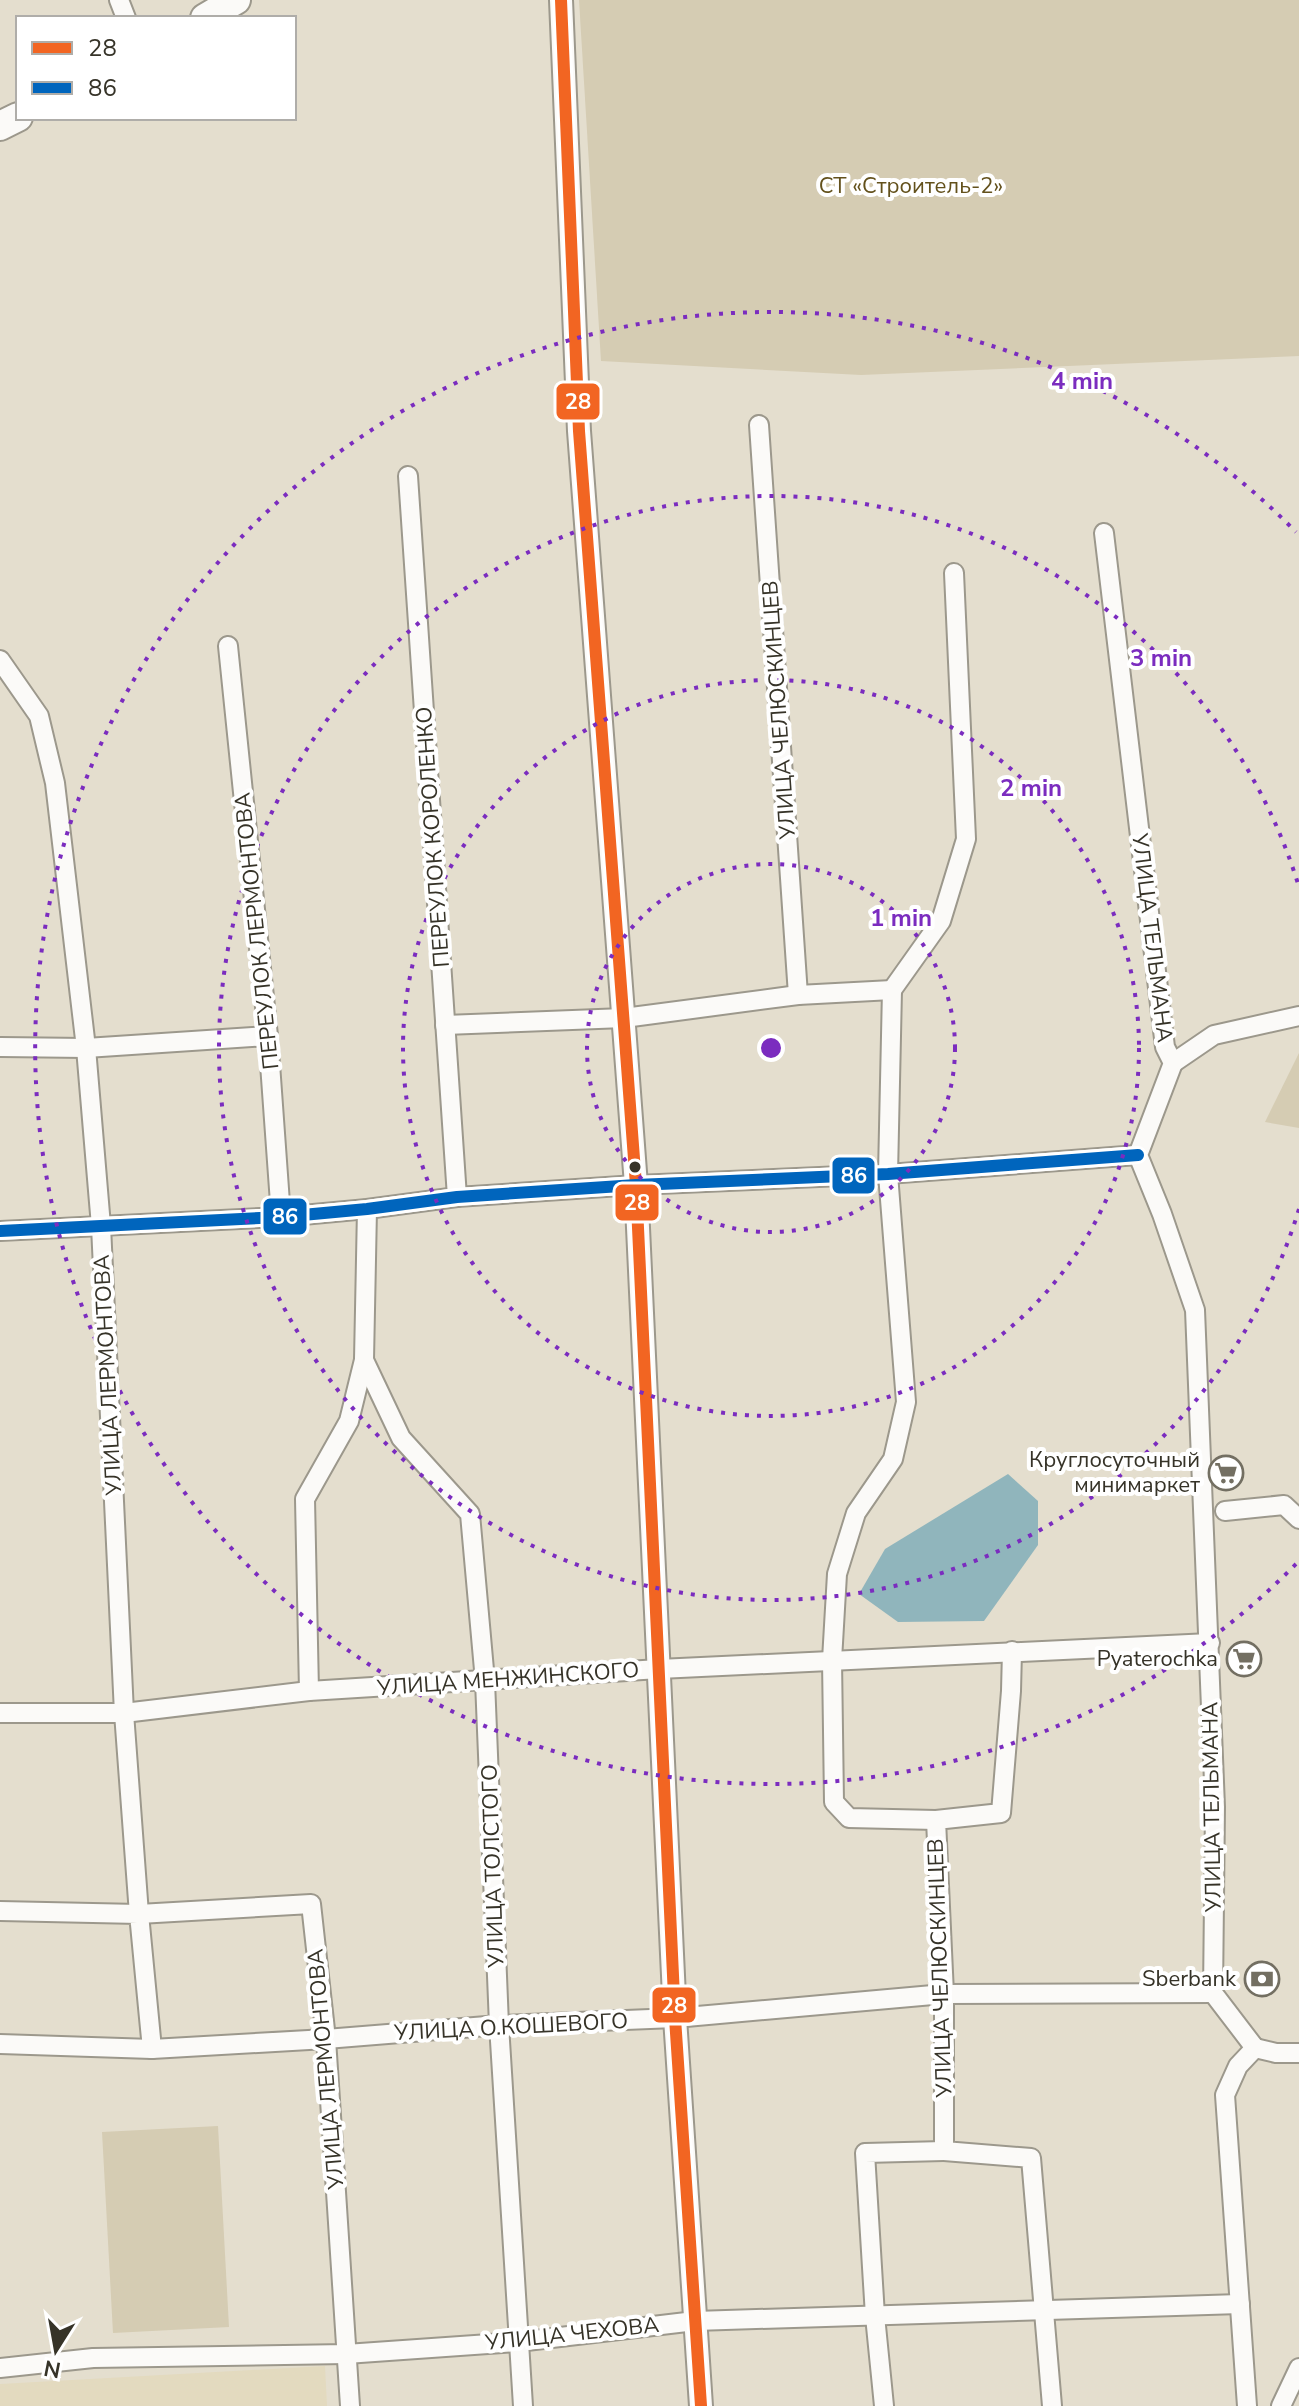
<svg xmlns="http://www.w3.org/2000/svg" width="1299" height="2406" font-family="'Nunito Sans',sans-serif">
	<style>
		.built { fill: #e3dabf }
		.green { fill: #d5ccb3 }
		.water { fill: #90b5bc }
		.lines { fill: none; stroke-linecap: round; stroke-linejoin: round }
		.minor-casing { stroke: #9c988c; stroke-width: 22 }
		.tertiary-casing { stroke: #9c988c; stroke-width: 26 }
		.primary-casing { stroke: #9c988c; stroke-width: 32 }
		.minor { stroke: #fbfaf8; stroke-width: 18 }
		.tertiary { stroke: #fbfaf8; stroke-width: 22 }
		.primary { stroke: #fbfaf8; stroke-width: 28 }
		.bus-1-casing { stroke: #fff; stroke-width: 18 }
		.bus-2-casing { stroke: #fff; stroke-width: 18 }
		.bus-1 { stroke: #f26522; stroke-width: 12 }
		.bus-2 { stroke: #0065bd; stroke-width: 12 }
		.ring { fill: none; stroke: #7b2cbf; stroke-width: 4; stroke-dasharray: 4 8 }
		.bus-dot { fill: #363328; stroke: #fff; stroke-width: 3 }
		.labels { text-anchor: middle; dominant-baseline: central; stroke-width: 8; stroke-linejoin: round; paint-order: stroke }
		.park-label { font-size: 22px; fill: #63511c; stroke: #fff }
		.street-label { font-size: 22px; fill: #363328; stroke: #fff }
		.poi-label { font-size: 22px; fill: #363328; stroke: #fff; text-anchor: end }
		.centre { fill: #7b2cbf; stroke: #fff; stroke-width: 4 }
		.ring-label { font-size: 24px; text-anchor: middle; font-weight: bold; fill: #7b2cbf; stroke: #fff; stroke-width: 8; stroke-linejoin: round; paint-order: stroke }
		.line-badge { stroke: #fff; stroke-width: 3 }
		.badge-label { font-size: 22px; text-anchor: middle; font-weight: bold; fill: #fff }
	</style>
	<rect width="100%" height="100%" fill="#e4dece"/>
	<path class="built" d="M 325,2366 L 327,2406 L 0,2406 L 0,2384 Z"/>
	<g class="green">
		<path d="M 579,0 L 1299,0 L 1299,356 L 861,375 L 601,361 Z"/>
		<path d="M 1299,1053 L 1299,1128 L 1265,1122 Z"/>
		<path d="M 218,2126 L 229,2327 L 113,2333 L 102,2132 Z"/>
	</g>
	<path class="water" d="M 1008,1474 L 1038,1501 L 1038,1545 L 984,1621 L 898,1622 L 859,1594 L 885,1549 Z"/>
	<g class="lines">
		<g class="minor-casing">
			<g id="minor">
				<path d="M 119,0 L 126,18"/>
				<path d="M 759,425 L 798,995"/>
				<path d="M 408,476 L 457,1197"/>
				<path d="M 1104,533 L 1165,1047 L 1173,1063 L 1138,1155 L 1162,1214 L 1195,1310 L 1215,1807 L 1213,1993 L 1255,2048"/>
				<path d="M 228,646 L 268,1036 L 281,1217"/>
				<path d="M 0,660 L 39,716 L 55,783 L 86,1048 L 101,1226 L 124,1713 L 139,1914 L 311,1904 L 326,2039 L 350,2406"/>
				<path d="M 892,990 L 888,1174 L 906,1402 L 893,1459 L 856,1513 L 837,1574 L 832,1660 L 834,1802 L 849,1818 L 936,1820"/>
				<path d="M 892,990 L 941,921 L 966,839 L 954,573"/>
				<path d="M 445,1025 L 624,1018 L 798,995 L 892,990"/>
				<path d="M 0,1047 L 86,1048 L 268,1036"/>
				<path d="M 1173,1063 L 1214,1035 L 1299,1016"/>
				<path d="M 367,1209 L 364,1360 L 401,1438 L 470,1514 L 485,1681 L 499,2025 L 523,2406"/>
				<path d="M 0,1231 L 281,1217 L 367,1209 L 457,1197 L 636,1185 L 888,1174 L 1138,1155"/>
				<path d="M 1225,1511 L 1284,1505 L 1299,1519"/>
				<path d="M 1012,1651 L 1011,1691 L 1001,1813 L 936,1820 L 944,1994 L 944,2151 L 1031,2158 L 1052,2406"/>
				<path d="M 309,1691 L 305,1499 L 349,1421 L 364,1360"/>
				<path d="M 0,1713 L 124,1713 L 309,1691 L 659,1669 L 1210,1643"/>
				<path d="M 0,1911 L 139,1914 L 152,2049"/>
				<path d="M 0,2044 L 152,2049 L 326,2039 L 499,2025 L 675,2018 L 944,1994 L 1213,1993"/>
				<path d="M 1255,2048 L 1276,2053 L 1299,2053"/>
				<path d="M 0,2368 L 93,2358 L 346,2354 L 518,2342 L 695,2321 L 1240,2304"/>
				<path d="M 884,2406 L 875,2316 L 865,2153 L 944,2151"/>
				<path d="M 1247,2406 L 1225,2095 L 1238,2066 L 1255,2048"/>
				<path d="M 1281,2406 L 1299,2368"/>
			</g>
		</g>
		<g class="tertiary-casing">
			<path id="tertiary" d="M 561,0 L 579,431 L 636,1185 L 675,2018 L 701,2406"/>
		</g>
		<g class="primary-casing">
			<g id="primary">
				<path d="M 205,18 L 236,0"/>
				<path d="M 0,126 L 18,117"/>
			</g>
		</g>
		<use href="#minor" class="minor"/>
		<use href="#tertiary" class="tertiary"/>
		<use href="#primary" class="primary"/>
		<g class="bus-1-casing">
			<path id="bus-1" d="M 561,0 L 579,431 L 636,1185 L 675,2018 L 701,2406"/>
		</g>
		<g class="bus-2-casing">
			<path id="bus-2" d="M 0,1231 L 281,1217 L 367,1209 L 457,1197 L 636,1185 L 888,1174 L 1138,1155"/>
		</g>
		<use href="#bus-1" class="bus-1"/>
		<use href="#bus-2" class="bus-2"/>
	</g>
	<g class="ring">
		<circle cx="771" cy="1048" r="184"/>
		<circle cx="771" cy="1048" r="368"/>
		<path d="M1299 1209A552 552 0 1 1 1299 887"/>
		<path d="M1296 1564A736 736 0 1 1 1296 532"/>
	</g>
	<defs>
		<g id="supermarket-ring" transform="scale(1.8)"><circle r="9.5" fill="#fff" stroke="#736f62" stroke-width="1.5"/><path d="M-6-5.5h2.5l.6 2H6L4.5 2H-2.5L-4.4-4H-6ZM-1.5 3.2a1.3 1.3 0 1 0 .1 0ZM3 3.2a1.3 1.3 0 1 0 .1 0Z" fill="#736f62"/></g>
		<g id="bank-ring" transform="scale(1.8)"><circle r="9.5" fill="#fff" stroke="#736f62" stroke-width="1.5"/><path d="M-6-4H6V4H-6ZM0-2.3a2.3 2.3 0 1 0 0 4.6a2.3 2.3 0 1 0 0-4.6Z" fill="#736f62"/></g>
	</defs>
	<g fill-rule="evenodd">
		<use href="#supermarket-ring" x="1226" y="1473"/>
		<use href="#supermarket-ring" x="1244" y="1659"/>
		<use href="#bank-ring" x="1262" y="1979"/>
	</g>
	<circle class="bus-dot" cx="635" cy="1167" r="7"/>
	<g class="labels">
		<g class="park-label">
			<text x="911" y="186">СТ «Строитель-2»</text>
		</g>
		<g class="street-label">
			<text transform="translate(779 710) rotate(-94)">УЛИЦА ЧЕЛЮСКИНЦЕВ</text>
			<text transform="translate(433 837) rotate(-94)">ПЕРЕУЛОК КОРОЛЕНКО</text>
			<text transform="translate(257 931) rotate(-96)">ПЕРЕУЛОК ЛЕРМОНТОВА</text>
			<text transform="translate(1152 938) rotate(83)">УЛИЦА ТЕЛЬМАНА</text>
			<text transform="translate(108 1375) rotate(-93)">УЛИЦА ЛЕРМОНТОВА</text>
			<text transform="translate(508 1679) rotate(-4)">УЛИЦА МЕНЖИНСКОГО</text>
			<text transform="translate(1212 1807) rotate(-91)">УЛИЦА ТЕЛЬМАНА</text>
			<text transform="translate(493 1866) rotate(-92)">УЛИЦА ТОЛСТОГО</text>
			<text transform="translate(940 1968) rotate(-92)">УЛИЦА ЧЕЛЮСКИНЦЕВ</text>
			<text transform="translate(511 2027) rotate(-3)">УЛИЦА О.КОШЕВОГО</text>
			<text transform="translate(326 2069) rotate(-95)">УЛИЦА ЛЕРМОНТОВА</text>
			<text transform="translate(572 2334) rotate(-6)">УЛИЦА ЧЕХОВА</text>
		</g>
		<g class="poi-label">
			<text x="1200" y="1460">Круглосуточный<tspan x="1200" dy="25">минимаркет</tspan></text>
			<text x="1218" y="1659">Pyaterochka</text>
			<text x="1236" y="1979">Sberbank</text>
		</g>
	</g>
	<circle cx="771" cy="1048" r="12" class="centre"/>
	<g class="ring-label">
		<text x="1082" y="389">4 min</text>
		<text x="1161" y="666">3 min</text>
		<text x="1031" y="796">2 min</text>
		<text x="901" y="926">1 min</text>
	</g>
	<g class="line-badge">
		<rect x="555" y="382" width="46" height="39" rx="8" fill="#f26522"/>
		<rect x="831" y="1156" width="45" height="39" rx="8" fill="#0065bd"/>
		<rect x="614" y="1183" width="46" height="39" rx="8" fill="#f26522"/>
		<rect x="262" y="1197" width="46" height="39" rx="8" fill="#0065bd"/>
		<rect x="651" y="1986" width="46" height="38" rx="8" fill="#f26522"/>
	</g>
	<g class="badge-label">
		<text x="578" y="409">28</text>
		<text x="854" y="1183">86</text>
		<text x="637" y="1210">28</text>
		<text x="285" y="1224">86</text>
		<text x="674" y="2013">28</text>
	</g>
	<rect x="16" y="16" width="280" height="104" fill="#ffffff" stroke="#afada9" stroke-width="2"/>
	<rect x="32" y="42" width="40" height="12" fill="#f26522" stroke="#afada9" stroke-width="2"/>
	<text x="88" y="56" font-size="24" fill="#363328">28</text>
	<rect x="32" y="82" width="40" height="12" fill="#0065bd" stroke="#afada9" stroke-width="2"/>
	<text x="88" y="96" font-size="24" fill="#363328">86</text>
	<g transform="translate(56 2350) rotate(191)" stroke="#ffffff" stroke-width="6" paint-order="stroke">
	<path d="M0-6L14 30L0 20L-14 30Z" fill="#363328"/>
	<text y="-12" font-size="22" font-weight="bold" text-anchor="middle" fill="#363328">N</text>
	</g>
</svg>
